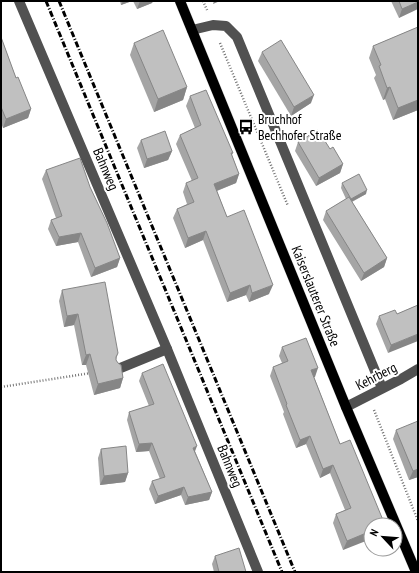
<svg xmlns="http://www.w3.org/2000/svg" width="419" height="573" font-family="'PT Sans Narrow',sans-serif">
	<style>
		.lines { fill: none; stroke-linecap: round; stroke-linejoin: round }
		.major-casing { stroke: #dbdbdb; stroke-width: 11 }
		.path { stroke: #737373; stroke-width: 2.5; stroke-dasharray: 1 2; stroke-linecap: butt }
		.minor { stroke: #515151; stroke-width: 10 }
		.major { stroke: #000; stroke-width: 10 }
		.rail { stroke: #000; stroke-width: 3; stroke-dasharray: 6 2 1 2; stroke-linecap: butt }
		.wall { fill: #a5a5a5 }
		.shaded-wall { fill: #868686 }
		.building { fill: #c0c0c0; stroke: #868686 }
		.labels { text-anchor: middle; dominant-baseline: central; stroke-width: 4; stroke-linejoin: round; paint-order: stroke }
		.poi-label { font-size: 14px; fill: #000; stroke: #fff; text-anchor: start }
		.street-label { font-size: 14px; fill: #000; stroke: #fff }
	</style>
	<rect width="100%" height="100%" fill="#fff"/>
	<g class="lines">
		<g class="major-casing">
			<path id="major" d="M 180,1 L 346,407 L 416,572"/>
		</g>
		<g class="path">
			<path d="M 203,1 L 208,12"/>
			<path d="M 220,43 L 288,206"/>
			<path d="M 1,387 L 91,373"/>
			<path d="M 374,410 L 418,521"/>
		</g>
		<g class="minor">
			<path d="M 19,1 L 167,349 L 258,572"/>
			<path d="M 192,30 L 213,25 L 226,26 L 237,37 L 382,388"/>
			<path d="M 118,369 L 167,349"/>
			<path d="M 346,407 L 401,379 L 418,369"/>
		</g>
		<use href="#major" class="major"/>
		<g class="rail">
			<path d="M 46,1 L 282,572"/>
			<path d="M 59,1 L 295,572"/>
		</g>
	</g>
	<g class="wall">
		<path d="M 120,1 L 132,1 L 121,5 Z"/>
		<path d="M 133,1 L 153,1 L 152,3 L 137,9 Z"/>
		<path d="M 391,1 L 418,1 L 399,18 Z"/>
		<path d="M 418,27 L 418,110 L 393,120 L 385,99 L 383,100 L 374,78 L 376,75 L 369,58 L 373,46 Z"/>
		<path d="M 1,37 L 16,78 L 31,109 L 28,118 L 3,128 L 1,123 Z"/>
		<path d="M 134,43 L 187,87 L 183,100 L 154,112 L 130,55 Z"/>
		<path d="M 262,52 L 311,103 L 291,116 L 258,61 Z"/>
		<path d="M 190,96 L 233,153 L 232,155 L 239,174 L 236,183 L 217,191 L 227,217 L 269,294 L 249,302 L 246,295 L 227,302 L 203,240 L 185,248 L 173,218 L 177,209 L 187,204 L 183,192 L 186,183 L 192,181 L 176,144 L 180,135 L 195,128 L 186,106 Z"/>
		<path d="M 141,140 L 172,151 L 168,160 L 144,168 L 137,148 Z"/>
		<path d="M 298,142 L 343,164 L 340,173 L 316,186 L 295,151 Z"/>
		<path d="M 46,170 L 90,187 L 120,258 L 117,267 L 91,277 L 78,242 L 56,246 L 48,229 L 51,220 L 56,218 L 42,179 Z"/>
		<path d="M 342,183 L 366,194 L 352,202 L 387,258 L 384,267 L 361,281 L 323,220 L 326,211 L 346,199 L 341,188 Z"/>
		<path d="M 62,290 L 118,353 L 116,360 L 123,378 L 120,388 L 94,395 L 86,365 L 82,365 L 74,325 L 64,327 L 59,301 Z"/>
		<path d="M 418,305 L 388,353 L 376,324 L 379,316 L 397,314 Z"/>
		<path d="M 282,347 L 315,377 L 314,377 L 340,444 L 385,525 L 343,550 L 333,523 L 336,514 L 345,510 L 330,473 L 320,478 L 306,444 L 296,448 L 283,414 L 284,412 L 270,376 L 273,367 L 282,363 L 279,356 Z"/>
		<path d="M 142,373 L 195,451 L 212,492 L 209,500 L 185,505 L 181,495 L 155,504 L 149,489 L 152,481 L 160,479 L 149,451 L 136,452 L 127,420 L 129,412 L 149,406 L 139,381 Z"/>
		<path d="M 396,430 L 418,477 L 409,480 L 393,439 Z"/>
		<path d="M 101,449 L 128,473 L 125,482 L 100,485 L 98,458 Z"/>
		<path d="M 215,556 L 246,572 L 214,572 L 212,564 Z"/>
	</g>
	<g class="shaded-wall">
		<path d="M 123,1 L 132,1 L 121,5 Z"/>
		<path d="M 140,1 L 153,1 L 152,3 L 137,9 Z"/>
		<path d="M 214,1 L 220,1 L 213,4 Z"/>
		<path d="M 418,2 L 418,9 L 399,18 L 402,9 Z"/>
		<path d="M 187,87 L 183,100 L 154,112 L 158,99 Z"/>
		<path d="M 390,87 L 385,99 L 383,100 L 387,88 Z"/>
		<path d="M 314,95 L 311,103 L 291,116 L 294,107 Z"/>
		<path d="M 418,100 L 418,110 L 393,120 L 398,108 Z"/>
		<path d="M 31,109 L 28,118 L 3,128 L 6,119 Z"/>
		<path d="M 172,151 L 168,160 L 144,168 L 147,159 Z"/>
		<path d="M 343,164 L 340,173 L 316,186 L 319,178 Z"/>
		<path d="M 239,174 L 236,183 L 211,193 L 214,184 Z"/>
		<path d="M 367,190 L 366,194 L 349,203 L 351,199 Z"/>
		<path d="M 206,231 L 203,240 L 185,248 L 188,238 Z"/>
		<path d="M 81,233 L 78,242 L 56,246 L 59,237 Z"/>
		<path d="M 120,258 L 117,267 L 91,277 L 95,268 Z"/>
		<path d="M 387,258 L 384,267 L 361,281 L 364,273 Z"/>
		<path d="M 250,285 L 246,295 L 227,302 L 230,293 Z"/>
		<path d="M 273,285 L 269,294 L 249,302 L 252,293 Z"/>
		<path d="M 78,314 L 74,325 L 64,327 L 67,316 Z"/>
		<path d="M 418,334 L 418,341 L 388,353 L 391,345 Z"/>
		<path d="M 90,354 L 86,365 L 82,365 L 86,355 Z"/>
		<path d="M 318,368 L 315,377 L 308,379 L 311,370 Z"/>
		<path d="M 123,378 L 120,388 L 94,395 L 98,384 Z"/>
		<path d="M 310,436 L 306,444 L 296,448 L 300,440 Z"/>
		<path d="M 152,443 L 149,451 L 136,452 L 139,444 Z"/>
		<path d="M 197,446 L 194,454 L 193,448 Z"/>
		<path d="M 333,465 L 330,473 L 320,478 L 323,469 Z"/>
		<path d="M 418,469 L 418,477 L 409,480 L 413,471 Z"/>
		<path d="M 128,473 L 125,482 L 100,485 L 104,476 Z"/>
		<path d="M 184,487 L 181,495 L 155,504 L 158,496 Z"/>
		<path d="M 212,492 L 209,500 L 185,505 L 188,497 Z"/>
		<path d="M 371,531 L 371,539 L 343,550 L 347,541 Z"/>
	</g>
	<g class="building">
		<path d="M 399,1 L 418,1 L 418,2 L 402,9 Z"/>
		<path d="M 418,27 L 418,100 L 398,108 L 390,87 L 387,88 L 379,66 L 381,65 L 373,46 Z"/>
		<path d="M 163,30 L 187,87 L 158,99 L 134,43 Z"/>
		<path d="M 1,37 L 16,78 L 18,77 L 31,109 L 6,119 L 1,107 Z"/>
		<path d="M 281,40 L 314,95 L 294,107 L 262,52 Z"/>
		<path d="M 206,90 L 233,153 L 231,153 L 239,174 L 214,184 L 227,217 L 244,210 L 273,285 L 252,293 L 250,285 L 230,293 L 206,231 L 188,238 L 177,209 L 194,202 L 186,183 L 198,178 L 180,135 L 201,125 L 190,96 Z"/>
		<path d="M 318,130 L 330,149 L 333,147 L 343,164 L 319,178 L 298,142 Z"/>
		<path d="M 165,131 L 172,151 L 147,159 L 141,140 Z"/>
		<path d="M 80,158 L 90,187 L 107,223 L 120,258 L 95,268 L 81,233 L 59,237 L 51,220 L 62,216 L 46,170 Z"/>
		<path d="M 359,174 L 367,190 L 351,199 L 342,183 Z"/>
		<path d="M 349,197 L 387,258 L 364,273 L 326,211 Z"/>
		<path d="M 105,282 L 118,353 L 116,357 L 116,360 L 118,363 L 121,365 L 123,378 L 98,384 L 90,354 L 86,355 L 78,314 L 67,316 L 62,290 Z"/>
		<path d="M 418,305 L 418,334 L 391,345 L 379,316 L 395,310 L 397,314 Z"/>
		<path d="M 306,338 L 318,368 L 311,370 L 340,444 L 350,440 L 385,525 L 371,525 L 371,531 L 347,541 L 336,514 L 351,508 L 333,465 L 323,469 L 310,436 L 300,440 L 286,405 L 287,404 L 273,367 L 288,361 L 282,347 Z"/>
		<path d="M 163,364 L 197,446 L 193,448 L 212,492 L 188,497 L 184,487 L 158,496 L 152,481 L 165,477 L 152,443 L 139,444 L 129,412 L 154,404 L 142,373 Z"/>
		<path d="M 418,421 L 418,469 L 413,471 L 396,430 Z"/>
		<path d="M 126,446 L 128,473 L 104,476 L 101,449 Z"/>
		<path d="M 239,548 L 246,572 L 219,572 L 215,556 Z"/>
	</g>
	<defs>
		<g id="bus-bare" transform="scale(1.2)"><path d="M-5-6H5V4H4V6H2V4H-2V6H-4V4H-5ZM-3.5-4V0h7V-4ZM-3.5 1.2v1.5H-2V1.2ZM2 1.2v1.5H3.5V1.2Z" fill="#000" stroke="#fff" stroke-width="2.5" paint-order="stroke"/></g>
	</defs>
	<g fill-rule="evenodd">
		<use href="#bus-bare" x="246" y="127"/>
	</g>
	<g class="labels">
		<g class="poi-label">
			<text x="258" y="119">Bruchhof<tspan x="258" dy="16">Bechhofer Straße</tspan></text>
		</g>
		<g class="street-label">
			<text transform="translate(106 169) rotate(67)">Bahnweg</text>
			<text transform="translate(316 296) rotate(68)">Kaiserslauterer Straße</text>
			<text transform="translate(376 376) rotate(-27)">Kehrberg</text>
			<text transform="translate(230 466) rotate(68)">Bahnweg</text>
		</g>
	</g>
	<rect width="419" height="573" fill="none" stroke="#000000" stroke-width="4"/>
	<g transform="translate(383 537) rotate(296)"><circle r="19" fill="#ffffff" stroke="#999999"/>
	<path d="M0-3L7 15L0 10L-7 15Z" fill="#000000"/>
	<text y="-6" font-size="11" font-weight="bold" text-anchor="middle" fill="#000000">N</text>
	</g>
</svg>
